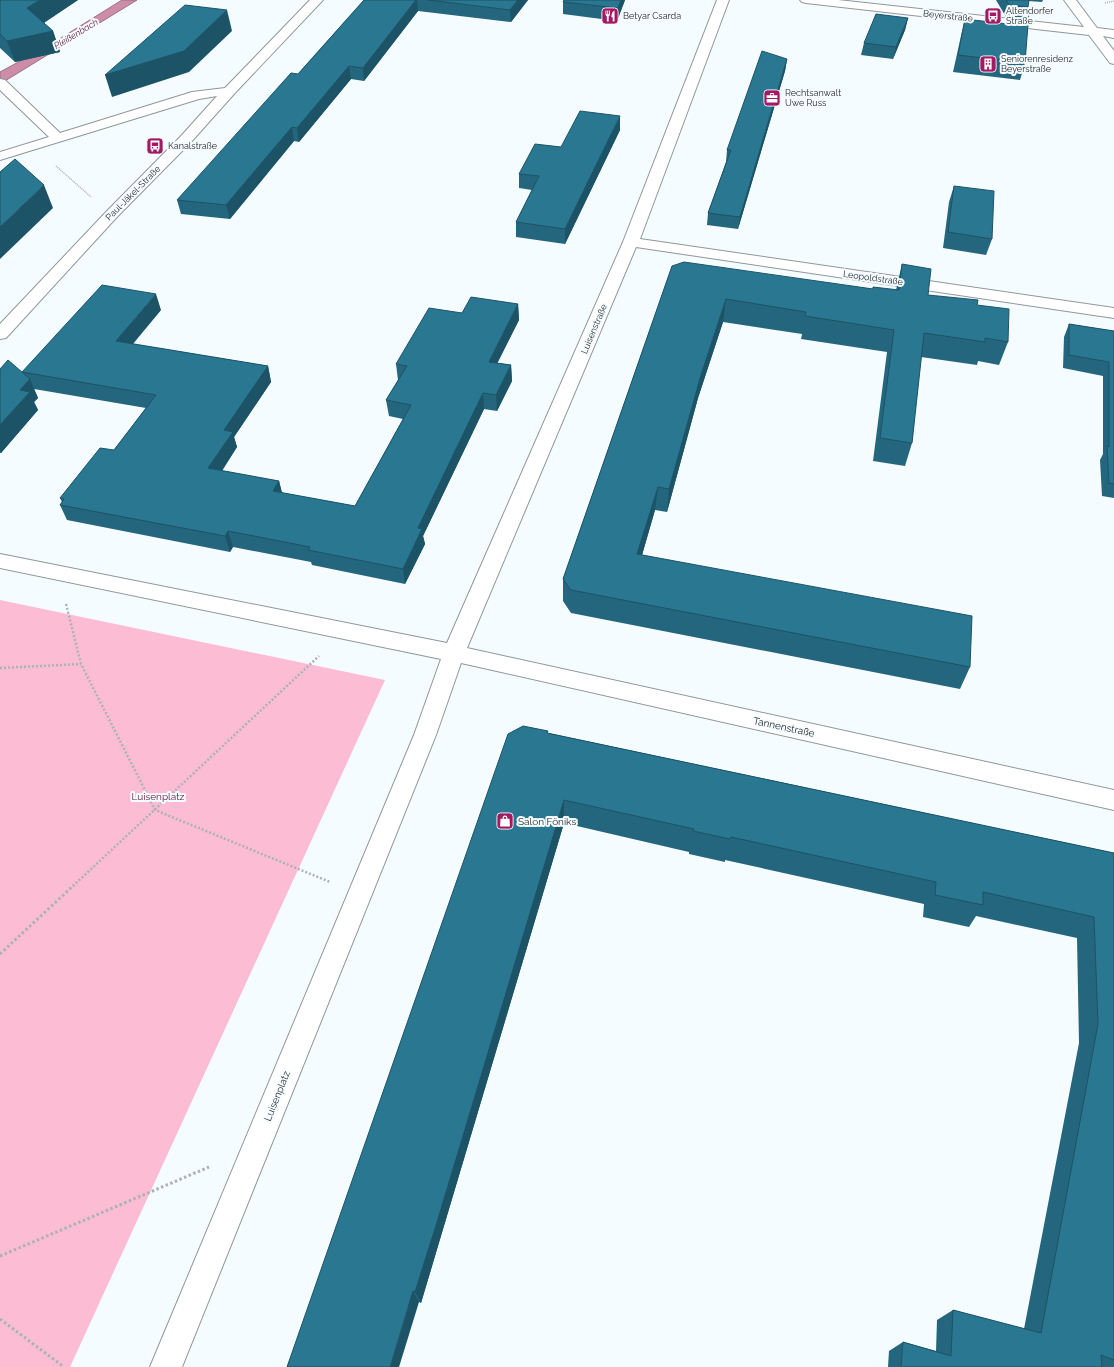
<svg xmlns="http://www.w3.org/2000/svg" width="1114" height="1367" font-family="Raleway,sans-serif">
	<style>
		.green { fill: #fcbcd4 }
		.water { fill: #cd8da6; stroke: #9c7082 }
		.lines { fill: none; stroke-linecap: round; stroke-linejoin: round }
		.minor-casing { stroke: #90979a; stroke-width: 2 }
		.path-far2 { stroke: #acb2b4; stroke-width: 1.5; stroke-dasharray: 1 1; stroke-linecap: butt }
		.path-far1 { stroke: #acb2b4; stroke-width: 2.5; stroke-dasharray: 2 2; stroke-linecap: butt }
		.path { stroke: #acb2b4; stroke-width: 3; stroke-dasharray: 2.5 2.5; stroke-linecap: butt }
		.minor { fill: #fff; fill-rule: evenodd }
		.wall { fill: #24667d }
		.shaded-wall { fill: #1d5366 }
		.building { fill: #2a7791; stroke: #1d5366 }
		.labels { text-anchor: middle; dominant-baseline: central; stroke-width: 4; stroke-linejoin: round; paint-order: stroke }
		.far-poi-label { font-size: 9px; fill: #292c2d; stroke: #f5fcff; text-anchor: start }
		.far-street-label { font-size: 9px; fill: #292c2d; stroke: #f5fcff }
		.far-water-label { font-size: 9px; font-style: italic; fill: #64193d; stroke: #f5fcff }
		.street-label { font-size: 10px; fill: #292c2d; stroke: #f5fcff }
		.park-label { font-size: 10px; fill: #63183d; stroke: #f5fcff }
		.poi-label { font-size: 10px; fill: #292c2d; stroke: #f5fcff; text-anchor: start }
	</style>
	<rect width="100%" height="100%" fill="#f5fcff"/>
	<path class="green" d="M 0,600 L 385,680 L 70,1367 L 0,1367 Z"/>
	<path class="water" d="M 122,0 L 137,0 L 0,84 L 0,72 L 48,46 Z"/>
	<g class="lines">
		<g class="minor-casing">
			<g id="minor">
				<path d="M 310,0 L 323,0 L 234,94 L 192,141 L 116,218 L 6,338 L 0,339 L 0,324 L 106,212 L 182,135 L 217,96 L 199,99 L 0,160 L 0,152 L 49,137 L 0,90 L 0,79 L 5,80 L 60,133 L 192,92 L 225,88 Z"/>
				<path d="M 717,0 L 729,0 L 640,239 L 1114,308 L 1114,318 L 636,247 L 467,648 L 1114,790 L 1114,810 L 461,663 L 436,735 L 182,1367 L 150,1367 L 414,735 L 441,659 L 0,568 L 0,554 L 447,643 L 623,242 Z"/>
				<path d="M 800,0 L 838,0 L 1084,27 L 1064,0 L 1076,0 L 1097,28 L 1114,30 L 1114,38 L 1103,36 L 1114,51 L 1114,64 L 1110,63 L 1089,35 L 806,3 L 802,2 Z"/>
			</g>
		</g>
		<g class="path-far2">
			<path d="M 1105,3 L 1114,1"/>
			<path d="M 56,166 L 91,197"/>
		</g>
		<g class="path-far1">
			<path d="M 66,604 L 81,664 L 155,810 L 330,882"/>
			<path d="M 0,668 L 81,664"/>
			<path d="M 73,886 L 319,656"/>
		</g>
		<g class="path">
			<path d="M 0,954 L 74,885"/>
			<path d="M 0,1256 L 209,1167"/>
			<path d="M 0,1319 L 64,1367"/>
		</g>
		<use href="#minor" class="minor"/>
	</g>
	<g class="wall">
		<path d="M 0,0 L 78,0 L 44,23 L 53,31 L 60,52 L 15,62 L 0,48 Z"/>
		<path d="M 364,0 L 528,0 L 511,22 L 418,11 L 364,81 L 351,79 L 299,142 L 294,141 L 230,219 L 181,214 L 177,200 L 298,74 Z"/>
		<path d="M 564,0 L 625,0 L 617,21 L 563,14 L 563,2 Z"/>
		<path d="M 996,0 L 1043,0 L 1042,2 L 1028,1 L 1028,7 L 1027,12 L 1025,63 L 1020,80 L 953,72 L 961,36 L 965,19 L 1013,25 L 1015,18 L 1006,17 Z"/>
		<path d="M 908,18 L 905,30 L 893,59 L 861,55 L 864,43 Z"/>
		<path d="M 787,59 L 785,71 L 738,229 L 707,225 L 708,213 L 726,162 L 727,150 Z"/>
		<path d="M 620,130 L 565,244 L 516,237 L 516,222 L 532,190 L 519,188 L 519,174 L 561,147 Z"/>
		<path d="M 954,186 L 992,239 L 986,255 L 943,248 L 949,202 Z"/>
		<path d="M 902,264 L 928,295 L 977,305 L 1008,342 L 999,365 L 978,361 L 977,365 L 921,357 L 912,443 L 905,466 L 873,461 L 887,352 L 801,339 L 802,334 L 723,322 L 698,398 L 667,512 L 655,510 L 642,555 L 970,667 L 960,689 L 571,613 L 563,601 L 563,579 L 672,266 L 872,289 L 896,290 Z"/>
		<path d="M 518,304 L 519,320 L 497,363 L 511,365 L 512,381 L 497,411 L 484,409 L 423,536 L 425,544 L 405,584 L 312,565 L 311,562 L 233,547 L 230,552 L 67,520 L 60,505 L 62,502 L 60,498 L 114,450 L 146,408 L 34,389 L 38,398 L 34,402 L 38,410 L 1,453 L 0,453 L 0,369 L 22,372 L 161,310 L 133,344 L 268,366 L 271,382 L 234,437 L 237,447 L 222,471 L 279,481 L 282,493 L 355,506 L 403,419 L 389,416 L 386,400 L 398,380 L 396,364 L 462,313 Z"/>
		<path d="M 1069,324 L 1114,331 L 1114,498 L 1102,496 L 1100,460 L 1103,454 L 1103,376 L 1063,368 L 1064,337 Z"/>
		<path d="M 548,733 L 1114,853 L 1114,1367 L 888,1367 L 889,1351 L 903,1342 L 936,1351 L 937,1320 L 953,1310 L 1024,1329 L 1079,1043 L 1077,938 L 976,916 L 969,927 L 923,917 L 924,904 L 725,860 L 725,862 L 689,854 L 689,852 L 564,823 L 421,1303 L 419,1302 L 287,1367 Z"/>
	</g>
	<g class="shaded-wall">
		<path d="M 40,0 L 78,0 L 34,29 L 27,8 Z"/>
		<path d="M 416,0 L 417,0 L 418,11 L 364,81 L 363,68 Z"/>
		<path d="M 518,0 L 528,0 L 511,22 L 510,10 Z"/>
		<path d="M 621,0 L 625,0 L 617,21 L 618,8 Z"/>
		<path d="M 227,10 L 232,31 L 189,72 L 112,97 L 105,75 Z"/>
		<path d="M 908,18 L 905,30 L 893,59 L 896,47 Z"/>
		<path d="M 53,31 L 60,52 L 15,62 L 7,41 Z"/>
		<path d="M 787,59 L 785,71 L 738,229 L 740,217 Z"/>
		<path d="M 349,66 L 351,79 L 299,142 L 297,128 Z"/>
		<path d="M 620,116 L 620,130 L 565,244 L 565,229 Z"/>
		<path d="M 292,127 L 294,141 L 230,219 L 226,205 Z"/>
		<path d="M 44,185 L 53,208 L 0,259 L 0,227 Z"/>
		<path d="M 156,294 L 161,310 L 121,357 L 116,341 Z"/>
		<path d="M 726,299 L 723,322 L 698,398 L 667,512 L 669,489 L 701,375 Z"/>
		<path d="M 518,304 L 519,320 L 490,378 L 489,362 Z"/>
		<path d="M 511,365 L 512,381 L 497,411 L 496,395 Z"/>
		<path d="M 268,366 L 271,382 L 234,437 L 237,447 L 213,484 L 208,468 L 224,430 Z"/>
		<path d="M 30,379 L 38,398 L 34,402 L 38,410 L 1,453 L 0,451 L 0,425 L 20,390 Z"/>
		<path d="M 483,393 L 484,409 L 423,536 L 425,544 L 405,584 L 403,569 L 418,528 Z"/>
		<path d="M 279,481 L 283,497 L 273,491 Z"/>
		<path d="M 658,487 L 655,510 L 636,576 L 637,554 Z"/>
		<path d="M 228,531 L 233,547 L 230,552 L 225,536 Z"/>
		<path d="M 564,800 L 564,823 L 421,1303 L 415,1292 Z"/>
		<path d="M 413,1291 L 419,1302 L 399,1367 L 390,1367 Z"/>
	</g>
	<g class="building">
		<path d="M 0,0 L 40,0 L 27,8 L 53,31 L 7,41 L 0,34 Z"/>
		<path d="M 364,0 L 416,0 L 363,68 L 349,66 L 297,128 L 292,127 L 226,205 L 177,200 L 291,73 L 298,74 Z"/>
		<path d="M 428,0 L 518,0 L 510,10 Z"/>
		<path d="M 564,0 L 621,0 L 618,8 L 563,2 Z"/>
		<path d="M 1006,0 L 1029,0 L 1028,7 L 1009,5 Z"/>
		<path d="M 185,5 L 227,10 L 184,51 L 105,75 Z"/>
		<path d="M 1017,11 L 1029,12 L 1025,63 L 958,55 L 965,19 L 1025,26 Z"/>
		<path d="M 876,14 L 908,18 L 896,47 L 864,43 Z"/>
		<path d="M 762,51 L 787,59 L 740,217 L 708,213 L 731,150 L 727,150 Z"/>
		<path d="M 580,111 L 620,116 L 565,229 L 516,222 L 539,176 L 519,174 L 535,144 L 561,147 Z"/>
		<path d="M 15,159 L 44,185 L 0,227 L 0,172 Z"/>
		<path d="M 954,186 L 994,191 L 992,239 L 948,232 Z"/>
		<path d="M 684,262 L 873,289 L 873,287 L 899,290 L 902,264 L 931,269 L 928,295 L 978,300 L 977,305 L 1009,309 L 1008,342 L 985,338 L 985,342 L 924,333 L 912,443 L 880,438 L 894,330 L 805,316 L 806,312 L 726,299 L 701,375 L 669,489 L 658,487 L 637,554 L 972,616 L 970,667 L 571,590 L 563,579 L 672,266 Z"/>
		<path d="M 102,285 L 156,294 L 116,341 L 268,366 L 224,430 L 233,432 L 208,468 L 279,481 L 273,491 L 355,506 L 411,405 L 386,400 L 407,366 L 396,364 L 429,308 L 462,313 L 471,297 L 518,304 L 489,362 L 511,365 L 496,395 L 483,393 L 418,528 L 422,529 L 403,569 L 308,550 L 310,547 L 228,531 L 225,536 L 60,505 L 64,499 L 60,498 L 100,448 L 114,450 L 156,395 L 22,372 Z"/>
		<path d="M 1069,324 L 1114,331 L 1114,484 L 1109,483 L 1107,446 L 1109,447 L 1109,362 L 1069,355 Z"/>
		<path d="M 8,360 L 30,379 L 20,390 L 30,392 L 0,425 L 0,369 Z"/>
		<path d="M 523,726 L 548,731 L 547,733 L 1114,853 L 1114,1360 L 1101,1355 L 1102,1367 L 901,1367 L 903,1342 L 951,1356 L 953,1310 L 1041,1333 L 1098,1024 L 1094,917 L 983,892 L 983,905 L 935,895 L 936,882 L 731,837 L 730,839 L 693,831 L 694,829 L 564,800 L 438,1219 L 415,1292 L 413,1291 L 390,1367 L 287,1367 L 508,734 Z"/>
	</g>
	<defs>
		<g id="restaurant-square" transform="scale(0.9)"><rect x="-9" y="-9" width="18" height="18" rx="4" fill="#a31962" stroke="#f5fcff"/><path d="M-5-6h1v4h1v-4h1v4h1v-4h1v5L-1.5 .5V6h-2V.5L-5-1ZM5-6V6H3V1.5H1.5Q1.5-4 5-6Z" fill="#fff"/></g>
		<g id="bus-square" transform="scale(0.9)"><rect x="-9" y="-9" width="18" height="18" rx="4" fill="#a31962" stroke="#f5fcff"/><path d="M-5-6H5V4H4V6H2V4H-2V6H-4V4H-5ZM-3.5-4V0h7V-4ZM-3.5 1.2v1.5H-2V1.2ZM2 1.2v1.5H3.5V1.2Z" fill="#fff"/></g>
		<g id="building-square" transform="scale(0.9)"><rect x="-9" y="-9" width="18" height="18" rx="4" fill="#a31962" stroke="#f5fcff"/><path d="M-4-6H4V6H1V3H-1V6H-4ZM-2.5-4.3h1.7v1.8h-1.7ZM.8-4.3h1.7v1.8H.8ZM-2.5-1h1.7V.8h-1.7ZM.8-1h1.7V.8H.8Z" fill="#fff"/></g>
		<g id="office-square" transform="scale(0.9)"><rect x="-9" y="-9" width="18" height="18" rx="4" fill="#a31962" stroke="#f5fcff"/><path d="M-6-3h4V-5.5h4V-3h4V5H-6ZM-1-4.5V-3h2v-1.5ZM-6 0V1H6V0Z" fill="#fff"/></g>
		<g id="shop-square" transform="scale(0.9)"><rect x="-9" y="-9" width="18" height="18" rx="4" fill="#a31962" stroke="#f5fcff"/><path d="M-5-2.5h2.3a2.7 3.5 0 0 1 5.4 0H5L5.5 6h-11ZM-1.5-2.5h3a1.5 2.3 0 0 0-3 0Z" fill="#fff"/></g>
	</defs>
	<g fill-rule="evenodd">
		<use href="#restaurant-square" x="610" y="16"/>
		<use href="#bus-square" x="993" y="16"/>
		<use href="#building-square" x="988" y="64"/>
		<use href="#office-square" x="772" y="98"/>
		<use href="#bus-square" x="155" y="146"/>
		<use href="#shop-square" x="505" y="821"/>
	</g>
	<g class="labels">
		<g class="far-poi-label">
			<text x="1006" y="11">Altendorfer<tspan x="1006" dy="10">Straße</tspan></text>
			<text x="623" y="16">Betyar Csarda</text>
			<text x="1001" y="59">Seniorenresidenz<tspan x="1001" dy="10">Beyerstraße</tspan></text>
			<text x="785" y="93">Rechtsanwalt<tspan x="785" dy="10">Uwe Russ</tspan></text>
			<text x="168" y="146">Kanalstraße</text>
		</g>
		<g class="far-street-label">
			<text transform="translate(948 16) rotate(6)">Beyerstraße</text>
			<text transform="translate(133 193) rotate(-45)">Paul-Jäkel-Straße</text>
			<text transform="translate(873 278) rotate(8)">Leopoldstraße</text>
			<text transform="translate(594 329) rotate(-67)">Luisenstraße</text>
		</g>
		<g class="far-water-label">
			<text transform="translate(76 34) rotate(-31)">Pleißenbach</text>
		</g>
		<g class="street-label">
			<text transform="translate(784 727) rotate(12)">Tannenstraße</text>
			<text transform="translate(277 1096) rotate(-68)">Luisenplatz</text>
		</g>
		<g class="park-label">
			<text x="158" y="796">Luisenplatz</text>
		</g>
		<g class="poi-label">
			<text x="518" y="821">Salon Föniks</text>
		</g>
	</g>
</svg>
